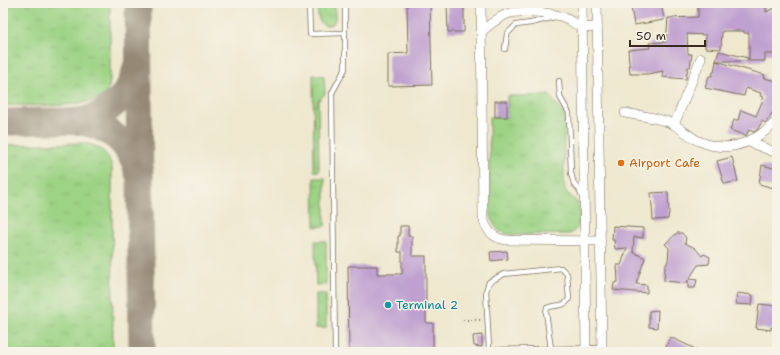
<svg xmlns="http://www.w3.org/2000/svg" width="780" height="355" font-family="'Shantell Sans',sans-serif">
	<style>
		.grass { fill: url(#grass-tufts); stroke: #6c7e52 }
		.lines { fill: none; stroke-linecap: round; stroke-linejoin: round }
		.taxiway { stroke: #958976; stroke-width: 27 }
		.building { fill: #bfa0d0 }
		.service-casing { stroke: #7a6c5c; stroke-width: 6 }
		.minor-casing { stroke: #7a6c5c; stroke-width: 10 }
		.path { stroke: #7a6c5c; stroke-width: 2; stroke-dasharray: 1 3; stroke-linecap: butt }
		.service { stroke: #fff; stroke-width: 4.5 }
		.minor { stroke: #fff; stroke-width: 9 }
		.food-dot { fill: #e8710a; stroke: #f7f3e8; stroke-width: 1.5 }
		.culture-dot { fill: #0f9aa8; stroke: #f7f3e8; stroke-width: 1.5 }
		.labels { text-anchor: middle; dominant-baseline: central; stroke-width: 3; stroke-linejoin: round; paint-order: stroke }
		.food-label { font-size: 12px; fill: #c56008; stroke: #f7f3e8; text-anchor: start }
		.culture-label { font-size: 12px; fill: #0d838f; stroke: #f7f3e8; text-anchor: start }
	</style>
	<defs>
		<pattern id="grass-tufts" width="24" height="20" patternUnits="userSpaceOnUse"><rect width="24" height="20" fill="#9dd385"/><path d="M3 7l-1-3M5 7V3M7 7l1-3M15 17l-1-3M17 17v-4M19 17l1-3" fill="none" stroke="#88b572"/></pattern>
	</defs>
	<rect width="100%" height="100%" fill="#f7f3e8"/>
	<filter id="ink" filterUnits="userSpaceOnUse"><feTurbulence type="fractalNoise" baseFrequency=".025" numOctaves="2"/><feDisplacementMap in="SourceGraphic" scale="8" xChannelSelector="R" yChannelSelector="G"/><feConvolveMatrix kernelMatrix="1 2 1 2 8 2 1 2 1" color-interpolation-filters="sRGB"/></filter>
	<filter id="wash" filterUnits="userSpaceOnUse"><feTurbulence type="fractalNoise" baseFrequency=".012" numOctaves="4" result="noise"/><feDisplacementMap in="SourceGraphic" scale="16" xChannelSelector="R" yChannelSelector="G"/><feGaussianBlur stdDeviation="0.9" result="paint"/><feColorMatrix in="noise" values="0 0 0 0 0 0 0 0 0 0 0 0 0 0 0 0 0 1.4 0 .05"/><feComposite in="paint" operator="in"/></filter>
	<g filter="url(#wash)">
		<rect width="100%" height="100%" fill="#efe8cf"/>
		<g class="grass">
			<path d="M 3,3 L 110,3 L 110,78 C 110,83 109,89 106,93 C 93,110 24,105 3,105 Z"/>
			<path d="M 318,3 L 335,3 L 335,19 L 333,24 C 316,30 318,14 318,3 Z"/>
			<path d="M 313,75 L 324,76 L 325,94 L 318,101 L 319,171 L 314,171 Z"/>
			<path d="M 549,95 L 560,108 L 564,116 L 564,185 C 566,197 572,194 577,203 C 581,208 580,222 577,228 C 575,230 573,232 570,234 L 512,235 C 496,232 493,226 490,210 L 489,117 L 507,117 L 507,96 Z"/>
			<path d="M 81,143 C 97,144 110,152 112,169 L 113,352 L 3,352 L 3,145 Z"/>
			<path d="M 314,178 L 325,178 L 325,226 L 315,227 Z"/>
			<path d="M 315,241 L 326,241 L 326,285 L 316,285 Z"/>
			<rect x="316" y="294" width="10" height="34"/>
		</g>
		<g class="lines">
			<g class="taxiway">
				<path d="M 138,3 L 142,352"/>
				<path d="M 80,121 C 110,128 129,141 138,173"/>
				<path d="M 3,122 C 20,122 38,121 55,121 C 63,121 72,122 80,121 C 108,115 131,95 136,67"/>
			</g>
		</g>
		<g id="blocks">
			<g class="building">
				<path d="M 407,3 L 430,3 L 432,85 L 388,86 L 388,54 L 408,53 Z"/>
				<path d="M 447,3 L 464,3 L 464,32 L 448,32 Z"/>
				<path d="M 655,3 L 661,3 L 664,20 L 634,25 L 631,7 Z"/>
				<path d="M 696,3 L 766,3 L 766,12 L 777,7 L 777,54 L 765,54 L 765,61 L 749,61 L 749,33 L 744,33 L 744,31 L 722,31 L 721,49 L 705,48 L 706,35 L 687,34 L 688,54 L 692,54 L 690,67 L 688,67 L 686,79 L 662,77 L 663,71 L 648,74 L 630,74 L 628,50 L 650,48 L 649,43 L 666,42 L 668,18 L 698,17 L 698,8 Z"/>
				<path d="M 719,51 L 748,58 L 748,61 L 716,61 Z"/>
				<path d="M 716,61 L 765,75 L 764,78 L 777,81 L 777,114 L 772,113 L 766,123 L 762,121 L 758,129 L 754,132 L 749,130 L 746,136 L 730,130 L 734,120 L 738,120 L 741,110 L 756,116 L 764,97 L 760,96 L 761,93 L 746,88 L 744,96 L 705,88 L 709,76 L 712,76 L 713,72 L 714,72 Z"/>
				<rect x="495" y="101" width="12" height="16"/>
				<path d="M 732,157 L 738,181 L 724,184 L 717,161 Z"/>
				<path d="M 762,165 L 777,169 L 777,189 L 759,184 Z"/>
				<path d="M 668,192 L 669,212 L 668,219 L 653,220 L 651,193 Z"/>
				<path d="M 400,226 L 408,226 L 408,236 L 412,236 L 412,256 L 426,256 L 426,323 L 433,323 L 433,352 L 349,352 L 348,266 L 377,266 L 377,274 L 402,274 L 402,252 L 398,252 L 398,236 L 400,236 Z"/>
				<path d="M 613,226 L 643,228 L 643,238 L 634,237 L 633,252 L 645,258 L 636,284 L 647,285 L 647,293 L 613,290 L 614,283 L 618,282 L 617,265 L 621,265 L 627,248 L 615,249 L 614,240 L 612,240 Z"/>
				<path d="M 677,233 L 682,233 L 686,238 L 685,243 L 695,248 L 702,256 L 704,254 L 710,257 L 709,264 L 698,265 L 689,279 L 697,280 L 695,288 L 688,288 L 688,280 L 686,283 L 664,281 L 665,267 L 668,261 L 669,248 L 665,244 Z"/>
				<path d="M 507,251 L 508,259 L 491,261 L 490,252 Z"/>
				<path d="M 737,293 L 753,295 L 752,305 L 736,304 Z"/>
				<path d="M 759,304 L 777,306 L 777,328 L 771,327 L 771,330 L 756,328 Z"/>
				<path d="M 658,310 L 657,328 L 649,327 L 649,311 Z"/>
				<path d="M 482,335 L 482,347 L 474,346 L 473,336 Z"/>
				<path d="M 670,337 L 702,352 L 664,352 Z"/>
			</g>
		</g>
	</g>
	<g filter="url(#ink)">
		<use href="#blocks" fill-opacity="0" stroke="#7a6c5c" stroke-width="1"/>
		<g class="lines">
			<g class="service-casing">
				<g id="service">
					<path d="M 309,3 L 310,34 L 345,33"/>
					<path d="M 505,49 L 507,34 L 516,25 L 531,23 L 555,17"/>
					<path d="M 559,81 L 560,97 L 569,113 L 571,173 L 574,184 L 579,189 L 582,197"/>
					<path d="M 335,352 L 332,93 L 345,69 L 345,3"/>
					<path d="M 551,352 L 551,349 L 546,312 L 547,308 C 555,304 564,308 569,299 L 567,274 L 561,268 L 504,274 L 489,282 L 486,291 L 489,348 L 491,350 C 528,349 565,349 602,348"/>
				</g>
			</g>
			<g class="minor-casing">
				<g id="minor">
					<path d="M 481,3 L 483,217 C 486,231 493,238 506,240 L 600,241"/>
					<path d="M 582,3 L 586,352"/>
					<path d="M 597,3 L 602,352"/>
					<path d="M 481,32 C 489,25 497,18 507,14 C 519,10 547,12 560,16 C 568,18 574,24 582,27 C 586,28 593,27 597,27"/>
					<path d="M 625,113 C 641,116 658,117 673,124 C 682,129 690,137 699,141 C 729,155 755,142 777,121"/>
					<path d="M 674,125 L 701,58"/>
					<path d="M 749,142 L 777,153"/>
				</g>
			</g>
			<path class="path" d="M 463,320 L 481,320"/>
			<use href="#service" class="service"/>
			<use href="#minor" class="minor"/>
		</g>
	</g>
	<circle class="food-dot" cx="621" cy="163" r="4"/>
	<circle class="culture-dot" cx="388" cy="305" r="4"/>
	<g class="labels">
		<g class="food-label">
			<text x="629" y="163">Airport Cafe</text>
		</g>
		<g class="culture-label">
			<text x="396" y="305">Terminal 2</text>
		</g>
	</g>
	<rect width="780" height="355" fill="none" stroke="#f7f3e8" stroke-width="16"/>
	<path d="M630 40v6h75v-6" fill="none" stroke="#3b2a1e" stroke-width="2"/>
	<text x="636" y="40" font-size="12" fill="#3b2a1e" stroke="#f7f3e8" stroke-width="3" paint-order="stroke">50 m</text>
</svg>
